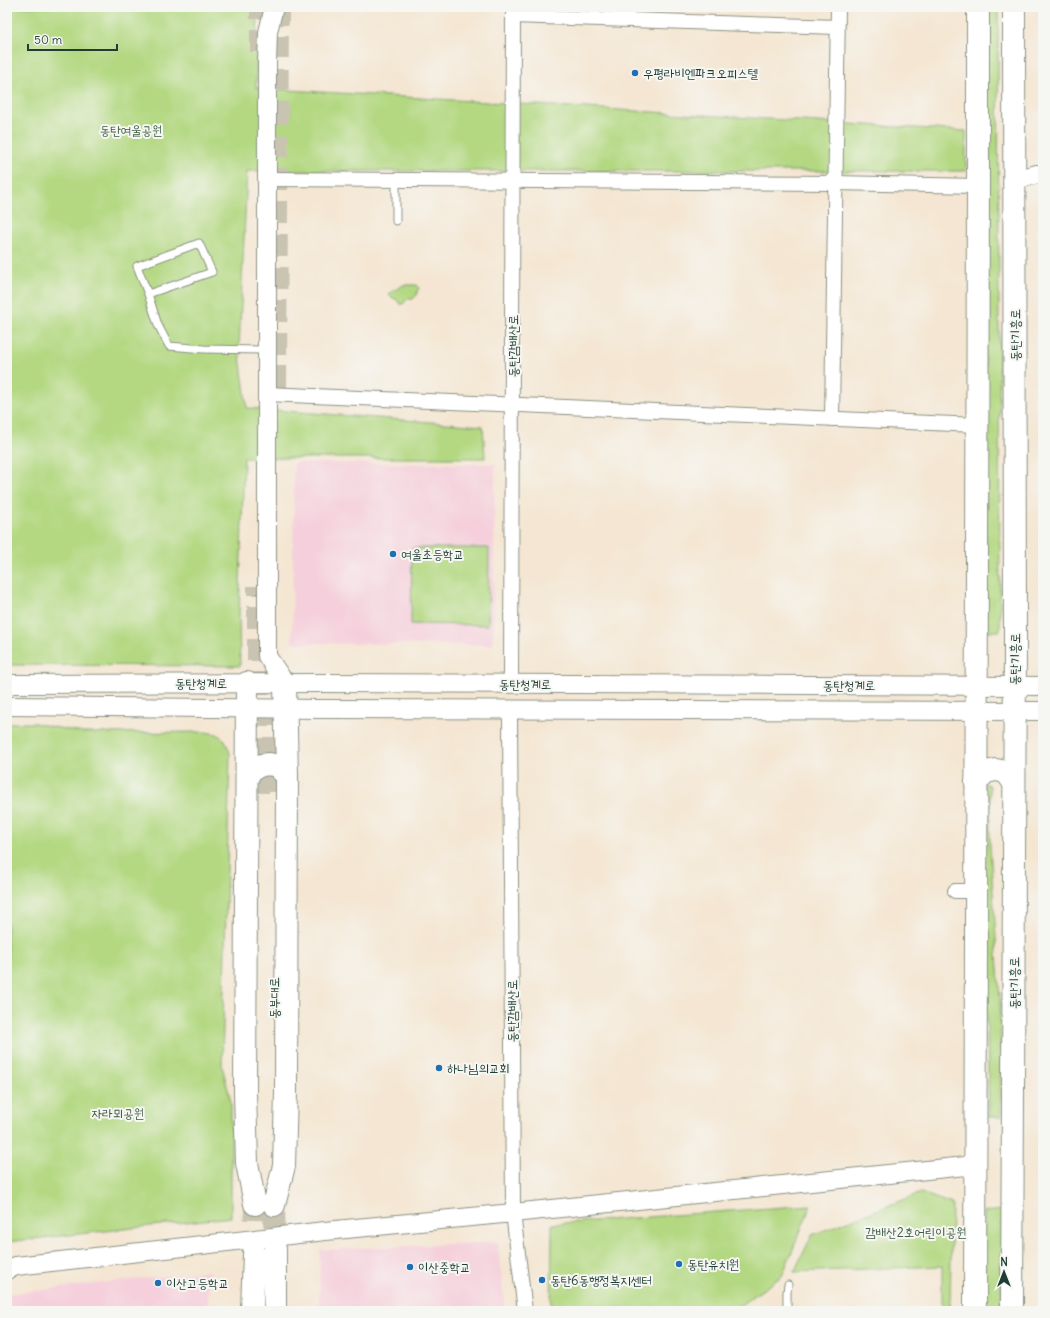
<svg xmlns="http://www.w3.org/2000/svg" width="1050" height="1318" font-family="Delius,'Poor Story',sans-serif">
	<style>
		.built { fill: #f5cfdb }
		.green { fill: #b3d881; stroke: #698a5a }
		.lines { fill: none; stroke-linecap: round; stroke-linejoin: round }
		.trunk-tunnel { stroke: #c9c4b2; stroke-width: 22; stroke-dasharray: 22 11; stroke-linecap: butt }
		.service-casing { stroke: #8a9283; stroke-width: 9 }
		.minor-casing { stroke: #8a9283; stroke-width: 16 }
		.tertiary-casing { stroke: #8a9283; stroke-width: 20 }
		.primary-casing { stroke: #8a9283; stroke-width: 24 }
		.trunk-casing { stroke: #8a9283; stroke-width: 24 }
		.service { stroke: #fff; stroke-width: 7 }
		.minor { stroke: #fff; stroke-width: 14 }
		.tertiary { stroke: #fff; stroke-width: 18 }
		.primary { stroke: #fff; stroke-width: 22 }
		.trunk { stroke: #fff; stroke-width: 22 }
		.poi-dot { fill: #1f6fb2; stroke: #f6f6f2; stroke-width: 1.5 }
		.labels { text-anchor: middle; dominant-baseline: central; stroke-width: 4; stroke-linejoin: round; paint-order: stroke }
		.poi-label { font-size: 13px; fill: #1f3d34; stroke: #f6f6f2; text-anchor: start }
		.park-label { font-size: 13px; fill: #3d5c43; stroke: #f6f6f2 }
		.street-label { font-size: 13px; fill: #1f3d34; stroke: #f6f6f2 }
	</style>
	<rect width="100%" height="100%" fill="#f6f6f2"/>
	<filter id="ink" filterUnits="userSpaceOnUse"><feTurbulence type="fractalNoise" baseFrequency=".025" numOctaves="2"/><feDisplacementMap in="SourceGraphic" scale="8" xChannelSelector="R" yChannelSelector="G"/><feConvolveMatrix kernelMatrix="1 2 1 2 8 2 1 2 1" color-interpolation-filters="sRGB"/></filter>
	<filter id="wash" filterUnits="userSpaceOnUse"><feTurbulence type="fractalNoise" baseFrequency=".012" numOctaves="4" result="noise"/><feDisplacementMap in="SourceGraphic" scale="16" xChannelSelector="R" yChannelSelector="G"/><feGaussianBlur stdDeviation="0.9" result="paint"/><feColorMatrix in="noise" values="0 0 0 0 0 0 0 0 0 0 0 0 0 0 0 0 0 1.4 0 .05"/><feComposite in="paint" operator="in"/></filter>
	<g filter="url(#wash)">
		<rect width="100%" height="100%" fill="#f4e6d2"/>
		<g class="built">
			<path d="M 294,463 L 495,464 L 493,645 L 292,643 Z"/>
			<path d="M 498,1242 L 505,1311 L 319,1311 L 320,1250 Z"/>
			<path d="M 209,1271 L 208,1311 L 7,1311 L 7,1294 Z"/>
		</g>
		<g class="green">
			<path d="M 7,7 L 258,7 L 256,88 L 966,131 L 966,171 L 247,171 L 239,349 L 247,408 L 483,426 L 485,458 L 244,458 L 239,618 L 240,666 L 7,665 Z"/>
			<path d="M 984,7 L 998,7 L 1000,631 L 986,631 Z"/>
			<path d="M 403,285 L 417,285 L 418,286 L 419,288 L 417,291 L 417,295 L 413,299 L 407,299 L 403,304 L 400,304 L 397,300 L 390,296 L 389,294 C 394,289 399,289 403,285 Z"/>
			<path d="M 412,548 L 489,548 L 488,625 L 411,624 Z"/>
			<path d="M 7,723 L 35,723 L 83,733 L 205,732 L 217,734 L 225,740 L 230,753 L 222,1066 L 231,1102 L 231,1217 L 7,1242 Z"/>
			<path d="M 987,784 L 990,786 L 990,846 L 1000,1000 L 1001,1117 L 989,1117 L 982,786 Z"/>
			<path d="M 921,1193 L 952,1204 L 950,1311 L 942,1311 L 942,1266 L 794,1272 L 812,1235 Z"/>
			<path d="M 811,1205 L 782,1276 L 732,1311 L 551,1311 L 552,1224 Z"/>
			<path d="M 1002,1210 L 1001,1311 L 983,1311 L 984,1212 Z"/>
		</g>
	</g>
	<g filter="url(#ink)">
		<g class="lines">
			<g class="trunk-tunnel">
				<path d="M 261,52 L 261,7"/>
				<path d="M 276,388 L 278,7"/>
				<path d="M 274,792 L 274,663"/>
				<path d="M 258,793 L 258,586"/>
				<path d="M 274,1205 L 275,1249"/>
				<path d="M 254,1253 L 255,1204"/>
			</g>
			<g class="service-casing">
				<g id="service">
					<path d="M 396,181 L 396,221"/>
					<path d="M 148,294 L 137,266 L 199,243 L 212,272 L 148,294 L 158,325 L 169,346 L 204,349 L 267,350"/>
					<path d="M 787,1311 L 787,1292 L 788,1285"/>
				</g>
			</g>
			<g class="minor-casing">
				<g id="minor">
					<path d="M 513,16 L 837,27"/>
					<path d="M 267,179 L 835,183 L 978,186"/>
					<path d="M 267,394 L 977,425"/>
					<path d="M 832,419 L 838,7"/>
					<path d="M 511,684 L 513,7"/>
					<path d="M 510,710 L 513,1213 L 525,1311"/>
					<path d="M 955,891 L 976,891"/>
				</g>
			</g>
			<g class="tertiary-casing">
				<g id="tertiary">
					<path d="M 274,7 L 268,32 L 267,64 L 267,656 L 285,683"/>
					<path d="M 1015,180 L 1037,174 L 1043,174"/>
					<path d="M 7,684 L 320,683 L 1043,686"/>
					<path d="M 7,706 L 320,709 L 1043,711"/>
					<path d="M 7,1270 L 16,1266 L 325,1231 L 513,1213 L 975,1165"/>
				</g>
			</g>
			<g class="primary-casing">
				<g id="primary">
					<path d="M 976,782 L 986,772 L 996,770 L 1006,772 L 1014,783"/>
					<path d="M 975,1311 L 978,186 L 978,7"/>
					<path d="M 1012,1311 L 1015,645 L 1014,7"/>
				</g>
			</g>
			<g class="trunk-casing">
				<g id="trunk">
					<path d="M 247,683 L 245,1092 L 247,1163 L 255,1204"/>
					<path d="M 247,778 L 252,769 L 262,765 L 269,764 L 277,766 L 287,776"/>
					<path d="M 274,1205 L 284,1166 L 286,1092 L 287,776 L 285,683"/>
					<path d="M 275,1249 L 275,1311"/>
					<path d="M 252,1311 L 254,1253"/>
				</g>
			</g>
			<use href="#service" class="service"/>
			<use href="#minor" class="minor"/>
			<use href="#tertiary" class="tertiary"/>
			<use href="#primary" class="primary"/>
			<use href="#trunk" class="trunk"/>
		</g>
	</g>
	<g class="poi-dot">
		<circle cx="635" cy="73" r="4"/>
		<circle cx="393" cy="554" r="4"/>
		<circle cx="439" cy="1068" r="4"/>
		<circle cx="679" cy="1264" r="4"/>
		<circle cx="410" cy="1267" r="4"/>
		<circle cx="542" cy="1280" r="4"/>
		<circle cx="158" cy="1283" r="4"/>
	</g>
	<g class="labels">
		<g class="poi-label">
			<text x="643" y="73">우평라비엔파크오피스텔</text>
			<text x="401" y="554">여울초등학교</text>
			<text x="447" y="1068">하나님의교회</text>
			<text x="687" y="1264">동탄유치원</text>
			<text x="418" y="1267">이산중학교</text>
			<text x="550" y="1280">동탄6동행정복지센터</text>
			<text x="166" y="1283">이산고등학교</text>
		</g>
		<g class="park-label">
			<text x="131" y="130">동탄여울공원</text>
			<text x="118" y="1113">자라뫼공원</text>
			<text x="916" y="1232">감배산2호어린이공원</text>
		</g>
		<g class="street-label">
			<text transform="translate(1015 335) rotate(-90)">동탄기흥로</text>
			<text transform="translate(513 346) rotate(-90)">동탄감배산로</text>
			<text transform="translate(1015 659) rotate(-89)">동탄기흥로</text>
			<text x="201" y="683">동탄청계로</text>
			<text x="525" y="684">동탄청계로</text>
			<text x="849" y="685">동탄청계로</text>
			<text transform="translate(1014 983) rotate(-90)">동탄기흥로</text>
			<text transform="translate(274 998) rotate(-90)">동부대로</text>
			<text transform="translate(512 1011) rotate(-90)">동탄감배산로</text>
		</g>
	</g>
	<rect width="1050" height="1318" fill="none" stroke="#f6f6f2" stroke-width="24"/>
	<g transform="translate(1004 1272)" stroke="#f6f6f2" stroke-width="3" paint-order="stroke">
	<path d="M0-3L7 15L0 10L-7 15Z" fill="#1f3d34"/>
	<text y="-6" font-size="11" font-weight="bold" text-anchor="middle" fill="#1f3d34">N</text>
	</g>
	<path d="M28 44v6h89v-6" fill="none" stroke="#1f3d34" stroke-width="2"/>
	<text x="34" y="44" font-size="12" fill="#1f3d34" stroke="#f6f6f2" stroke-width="3" paint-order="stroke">50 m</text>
</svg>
